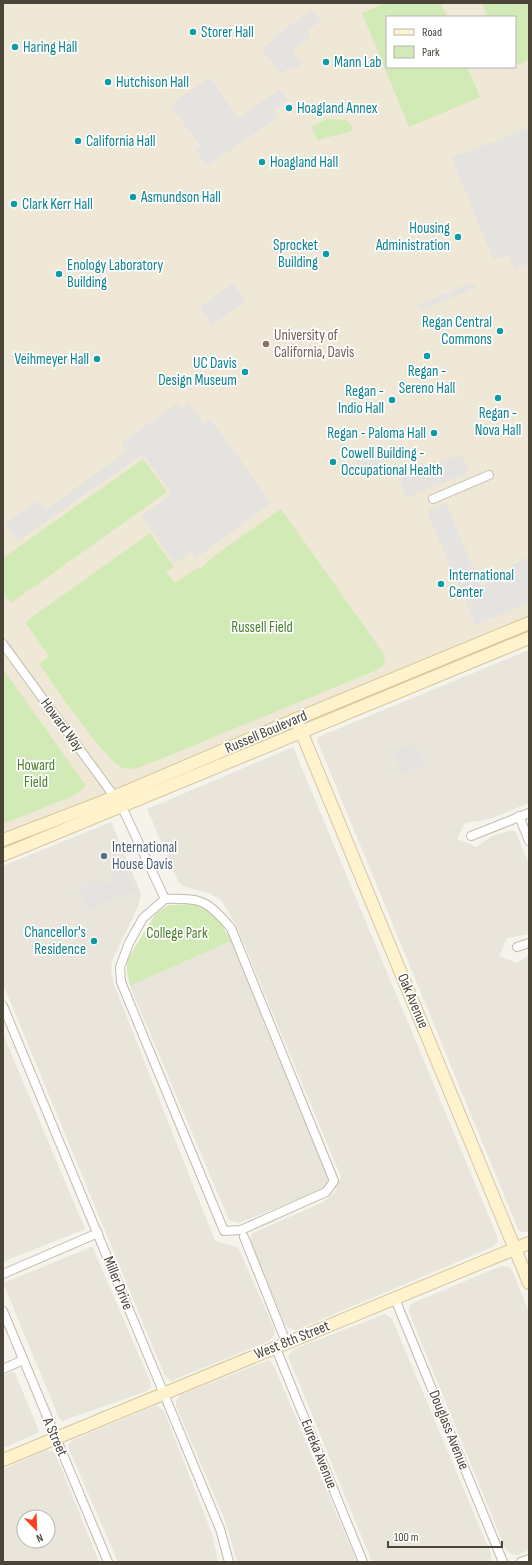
<svg xmlns="http://www.w3.org/2000/svg" width="532" height="1565" font-family="'Sofia Sans Condensed',sans-serif">
	<style>
		.residential { fill: #eae5da; fill-rule: evenodd }
		.education { fill: #efe8d6; fill-rule: evenodd }
		.green { fill: #d2eab5 }
		.parking { fill: #e5e3e0 }
		.lines { fill: none; stroke-linecap: round; stroke-linejoin: round }
		.street-casing { stroke: #c2bbae; stroke-width: 10 }
		.secondary-casing { stroke: #d6c79b; stroke-width: 14 }
		.street { stroke: #fff; stroke-width: 8 }
		.secondary { stroke: #fff3cd; stroke-width: 12 }
		.culture-dot { fill: #0f9aa8; stroke: #fff; stroke-width: 1.5 }
		.education-dot { fill: #8d6e63; stroke: #fff; stroke-width: 1.5 }
		.service-dot { fill: #5c6f8a; stroke: #fff; stroke-width: 1.5 }
		.labels { text-anchor: middle; dominant-baseline: central; stroke-width: 3.5; stroke-linejoin: round; paint-order: stroke }
		.culture-label { font-size: 15px; fill: #0d838f; stroke: #fff; text-anchor: start }
		.education-label { font-size: 15px; fill: #785e54; stroke: #fff; text-anchor: start }
		.park-label { font-size: 15px; fill: #4a7f2a; stroke: #fff }
		.street-label { font-size: 15px; fill: #4b4439; stroke: #fff }
		.service-label { font-size: 15px; fill: #4e5e75; stroke: #fff; text-anchor: start }
	</style>
	<rect width="100%" height="100%" fill="#f6f3ec"/>
	<g class="residential">
		<path d="M 529,650 L 529,803 L 490,819 L 465,823 L 457,839 L 476,847 L 492,836 L 512,830 L 516,833 L 529,864 L 529,934 L 507,938 L 499,956 L 517,963 L 529,955 L 529,1232 L 522,1232 L 518,1229 L 317,740 L 318,737 Z"/>
		<path d="M 293,747 L 497,1236 L 497,1242 L 493,1247 L 296,1330 L 289,1328 L 285,1325 L 251,1243 L 251,1234 L 325,1201 L 334,1193 L 341,1177 L 236,925 L 221,900 L 209,893 L 182,886 L 178,881 L 147,809 Z"/>
		<path d="M 111,822 L 141,893 L 138,907 L 112,961 L 111,971 L 114,984 L 215,1241 L 238,1247 L 274,1328 L 275,1334 L 269,1341 L 171,1381 L 165,1376 L 3,984 L 3,866 Z"/>
		<path d="M 231,941 L 328,1177 L 327,1182 L 323,1189 L 239,1223 L 229,1220 L 130,986 Z"/>
		<path d="M 3,1034 L 85,1229 L 3,1262 Z"/>
		<path d="M 91,1247 L 93,1248 L 150,1381 L 151,1387 L 145,1392 L 62,1421 L 59,1418 L 3,1283 Z"/>
		<path d="M 501,1266 L 508,1267 L 512,1270 L 529,1312 L 529,1550 L 517,1555 L 511,1554 L 505,1548 L 409,1312 L 410,1305 L 415,1302 Z"/>
		<path d="M 385,1314 L 392,1319 L 491,1554 L 491,1562 L 372,1562 L 288,1356 L 294,1349 Z"/>
		<path d="M 269,1360 L 274,1366 L 357,1562 L 237,1562 L 226,1523 L 176,1406 L 176,1401 L 180,1395 Z"/>
		<path d="M 14,1371 L 39,1431 L 36,1434 L 3,1448 L 3,1376 Z"/>
		<path d="M 157,1406 L 164,1411 L 204,1513 L 213,1537 L 218,1562 L 118,1562 L 69,1449 L 68,1445 L 73,1440 L 149,1408 Z"/>
		<path d="M 46,1450 L 53,1451 L 56,1455 L 99,1562 L 3,1562 L 3,1469 ZM 24,1517 L 48,1517 L 48,1541 L 24,1541 Z"/>
	</g>
	<path class="education" d="M 3,3 L 529,3 L 529,620 L 3,836 ZM 387,17 L 515,17 L 515,67 L 387,67 Z"/>
	<g class="green">
		<path d="M 387,3 L 441,3 L 447,17 L 387,17 L 387,67 L 467,67 L 480,97 L 409,127 L 362,13 Z"/>
		<path d="M 482,3 L 529,3 L 529,59 L 521,65 L 515,63 L 515,17 L 488,17 Z"/>
		<path d="M 327,119 L 346,120 L 352,126 L 352,131 L 318,140 L 311,127 Z"/>
		<path d="M 143,459 L 167,492 L 11,603 L 3,592 L 3,558 Z"/>
		<path d="M 281,509 L 384,654 C 386,662 384,666 377,670 L 156,761 C 146,764 133,772 123,768 C 106,762 53,683 39,664 L 49,656 L 25,622 L 150,533 L 174,567 L 166,572 L 175,583 L 199,567 L 201,569 L 210,559 Z"/>
		<path d="M 3,669 L 86,786 L 73,796 L 3,824 Z"/>
		<path d="M 197,904 C 214,910 223,926 231,941 L 130,986 L 127,972 L 127,960 L 156,913 L 169,905 Z"/>
	</g>
	<g class="parking">
		<path d="M 312,10 L 321,20 L 307,31 L 311,37 L 292,51 L 302,64 L 295,69 L 288,69 L 280,74 L 262,49 L 274,40 L 272,38 Z"/>
		<path d="M 210,78 L 239,118 L 280,89 L 288,100 L 274,110 L 279,117 L 207,166 L 195,149 L 200,146 L 171,106 L 179,100 L 178,98 Z"/>
		<path d="M 529,127 L 529,265 L 515,270 L 508,255 L 495,260 L 493,259 L 451,156 L 459,153 L 466,153 Z"/>
		<path d="M 233,283 L 245,302 L 212,325 L 200,307 Z"/>
		<path d="M 470,283 L 477,287 L 422,310 L 422,308 L 415,306 Z"/>
		<path d="M 178,403 L 181,408 L 189,403 L 203,424 L 211,419 L 271,503 L 196,558 L 192,552 L 175,563 L 141,516 L 172,494 L 143,454 L 18,541 L 5,524 L 38,500 L 46,510 L 126,451 L 121,443 Z"/>
		<path d="M 374,446 L 383,466 L 362,475 L 353,455 Z"/>
		<path d="M 461,454 L 469,472 L 406,498 L 399,479 Z"/>
		<path d="M 446,503 L 481,587 L 512,574 L 509,566 L 529,557 L 529,603 L 475,625 L 427,511 Z"/>
		<path d="M 416,743 L 424,764 L 401,773 L 393,752 Z"/>
		<path d="M 125,868 L 135,890 L 88,909 L 78,888 L 100,879 L 104,886 L 114,882 L 111,874 Z"/>
	</g>
	<g class="lines">
		<g class="street-casing">
			<g id="street">
				<path d="M 433,499 L 489,475"/>
				<path d="M 3,644 L 122,807 L 165,899 L 143,918 L 129,943 L 120,967 L 121,982 L 224,1231 L 241,1230 L 326,1192 L 334,1181 L 231,928 C 206,900 203,898 165,899"/>
				<path d="M 519,816 L 529,841"/>
				<path d="M 471,836 L 529,813"/>
				<path d="M 517,947 L 529,943"/>
				<path d="M 3,1006 L 220,1529 L 229,1562"/>
				<path d="M 244,1237 L 286,1342"/>
				<path d="M 3,1274 L 98,1233"/>
				<path d="M 395,1299 L 503,1562"/>
				<path d="M 3,1311 L 108,1562"/>
				<path d="M 275,1346 L 363,1562"/>
				<path d="M 3,1369 L 23,1360"/>
				<path d="M 521,1562 L 529,1559"/>
			</g>
		</g>
		<g class="secondary-casing">
			<g id="secondary">
				<path d="M 296,719 L 529,1283"/>
				<path d="M 3,840 L 102,802 L 306,715 L 529,623"/>
				<path d="M 3,855 L 529,638"/>
				<path d="M 3,1460 L 529,1243"/>
			</g>
		</g>
		<use href="#street" class="street"/>
		<use href="#secondary" class="secondary"/>
	</g>
	<g class="culture-dot">
		<circle cx="193" cy="32" r="4"/>
		<circle cx="15" cy="47" r="4"/>
		<circle cx="326" cy="62" r="4"/>
		<circle cx="108" cy="82" r="4"/>
		<circle cx="289" cy="108" r="4"/>
		<circle cx="78" cy="141" r="4"/>
		<circle cx="262" cy="162" r="4"/>
		<circle cx="133" cy="197" r="4"/>
		<circle cx="14" cy="204" r="4"/>
		<circle cx="458" cy="237" r="4"/>
		<circle cx="326" cy="254" r="4"/>
		<circle cx="59" cy="274" r="4"/>
		<circle cx="500" cy="331" r="4"/>
		<circle cx="427" cy="356" r="4"/>
		<circle cx="97" cy="359" r="4"/>
		<circle cx="245" cy="372" r="4"/>
		<circle cx="498" cy="398" r="4"/>
		<circle cx="392" cy="400" r="4"/>
		<circle cx="434" cy="433" r="4"/>
		<circle cx="333" cy="462" r="4"/>
		<circle cx="441" cy="584" r="4"/>
		<circle cx="94" cy="941" r="4"/>
	</g>
	<circle class="education-dot" cx="266" cy="344" r="4"/>
	<circle class="service-dot" cx="104" cy="856" r="4"/>
	<g class="labels">
		<g class="culture-label">
			<text x="201" y="32">Storer Hall</text>
			<text x="23" y="47">Haring Hall</text>
			<text x="334" y="62">Mann Lab</text>
			<text x="116" y="82">Hutchison Hall</text>
			<text x="297" y="108">Hoagland Annex</text>
			<text x="86" y="141">California Hall</text>
			<text x="270" y="162">Hoagland Hall</text>
			<text x="141" y="197">Asmundson Hall</text>
			<text x="22" y="204">Clark Kerr Hall</text>
			<text x="450" y="228" text-anchor="end">Housing<tspan x="450" dy="17">Administration</tspan></text>
			<text x="318" y="245" text-anchor="end">Sprocket<tspan x="318" dy="17">Building</tspan></text>
			<text x="67" y="265">Enology Laboratory<tspan x="67" dy="17">Building</tspan></text>
			<text x="492" y="322" text-anchor="end">Regan Central<tspan x="492" dy="17">Commons</tspan></text>
			<text x="89" y="359" text-anchor="end">Veihmeyer Hall</text>
			<text x="237" y="363" text-anchor="end">UC Davis<tspan x="237" dy="17">Design Museum</tspan></text>
			<text x="427" y="371" text-anchor="middle">Regan -<tspan x="427" dy="17">Sereno Hall</tspan></text>
			<text x="384" y="391" text-anchor="end">Regan -<tspan x="384" dy="17">Indio Hall</tspan></text>
			<text x="498" y="413" text-anchor="middle">Regan -<tspan x="498" dy="17">Nova Hall</tspan></text>
			<text x="426" y="433" text-anchor="end">Regan - Paloma Hall</text>
			<text x="341" y="453">Cowell Building -<tspan x="341" dy="17">Occupational Health</tspan></text>
			<text x="449" y="575">International<tspan x="449" dy="17">Center</tspan></text>
			<text x="86" y="932" text-anchor="end">Chancellor's<tspan x="86" dy="17">Residence</tspan></text>
		</g>
		<g class="education-label">
			<text x="274" y="335">University of<tspan x="274" dy="17">California, Davis</tspan></text>
		</g>
		<g class="park-label">
			<text x="262" y="627">Russell Field</text>
			<text x="36" y="765">Howard<tspan x="36" dy="17">Field</tspan></text>
			<text x="177" y="933">College Park</text>
		</g>
		<g class="street-label">
			<text transform="translate(62 725) rotate(54)">Howard Way</text>
			<text transform="translate(266 732) rotate(-23)">Russell Boulevard</text>
			<text transform="translate(413 1001) rotate(67)">Oak Avenue</text>
			<text transform="translate(118 1283) rotate(68)">Miller Drive</text>
			<text transform="translate(292 1340) rotate(-22)">West 8th Street</text>
			<text transform="translate(449 1430) rotate(68)">Douglass Avenue</text>
			<text transform="translate(55 1437) rotate(66)">A Street</text>
			<text transform="translate(319 1454) rotate(68)">Eureka Avenue</text>
		</g>
		<g class="service-label">
			<text x="112" y="847">International<tspan x="112" dy="17">House Davis</tspan></text>
		</g>
	</g>
	<rect width="532" height="1565" fill="none" stroke="#4b4439" stroke-width="8"/>
	<rect x="386" y="16" width="130" height="52" fill="#ffffff" stroke="#b7b4b0"/>
	<rect x="394" y="29" width="20" height="6" fill="#fff3cd" stroke="#b7b4b0"/>
	<text x="422" y="36" font-size="12" fill="#4b4439">Road</text>
	<rect x="394" y="46" width="20" height="12" fill="#d2eab5" stroke="#b7b4b0"/>
	<text x="422" y="56" font-size="12" fill="#4b4439">Park</text>
	<g transform="translate(36 1529) rotate(157)"><circle r="19" fill="#ffffff" stroke="#b7b4b0"/>
	<path d="M0-3L7 15L0 10L-7 15Z" fill="#fc3f1d"/>
	<text y="-6" font-size="11" font-weight="bold" text-anchor="middle" fill="#4b4439">N</text>
	</g>
	<path d="M388 1541v6h114v-6" fill="none" stroke="#4b4439" stroke-width="2"/>
	<text x="394" y="1541" font-size="12" fill="#4b4439" stroke="#ffffff" stroke-width="3" paint-order="stroke">100 m</text>
</svg>
